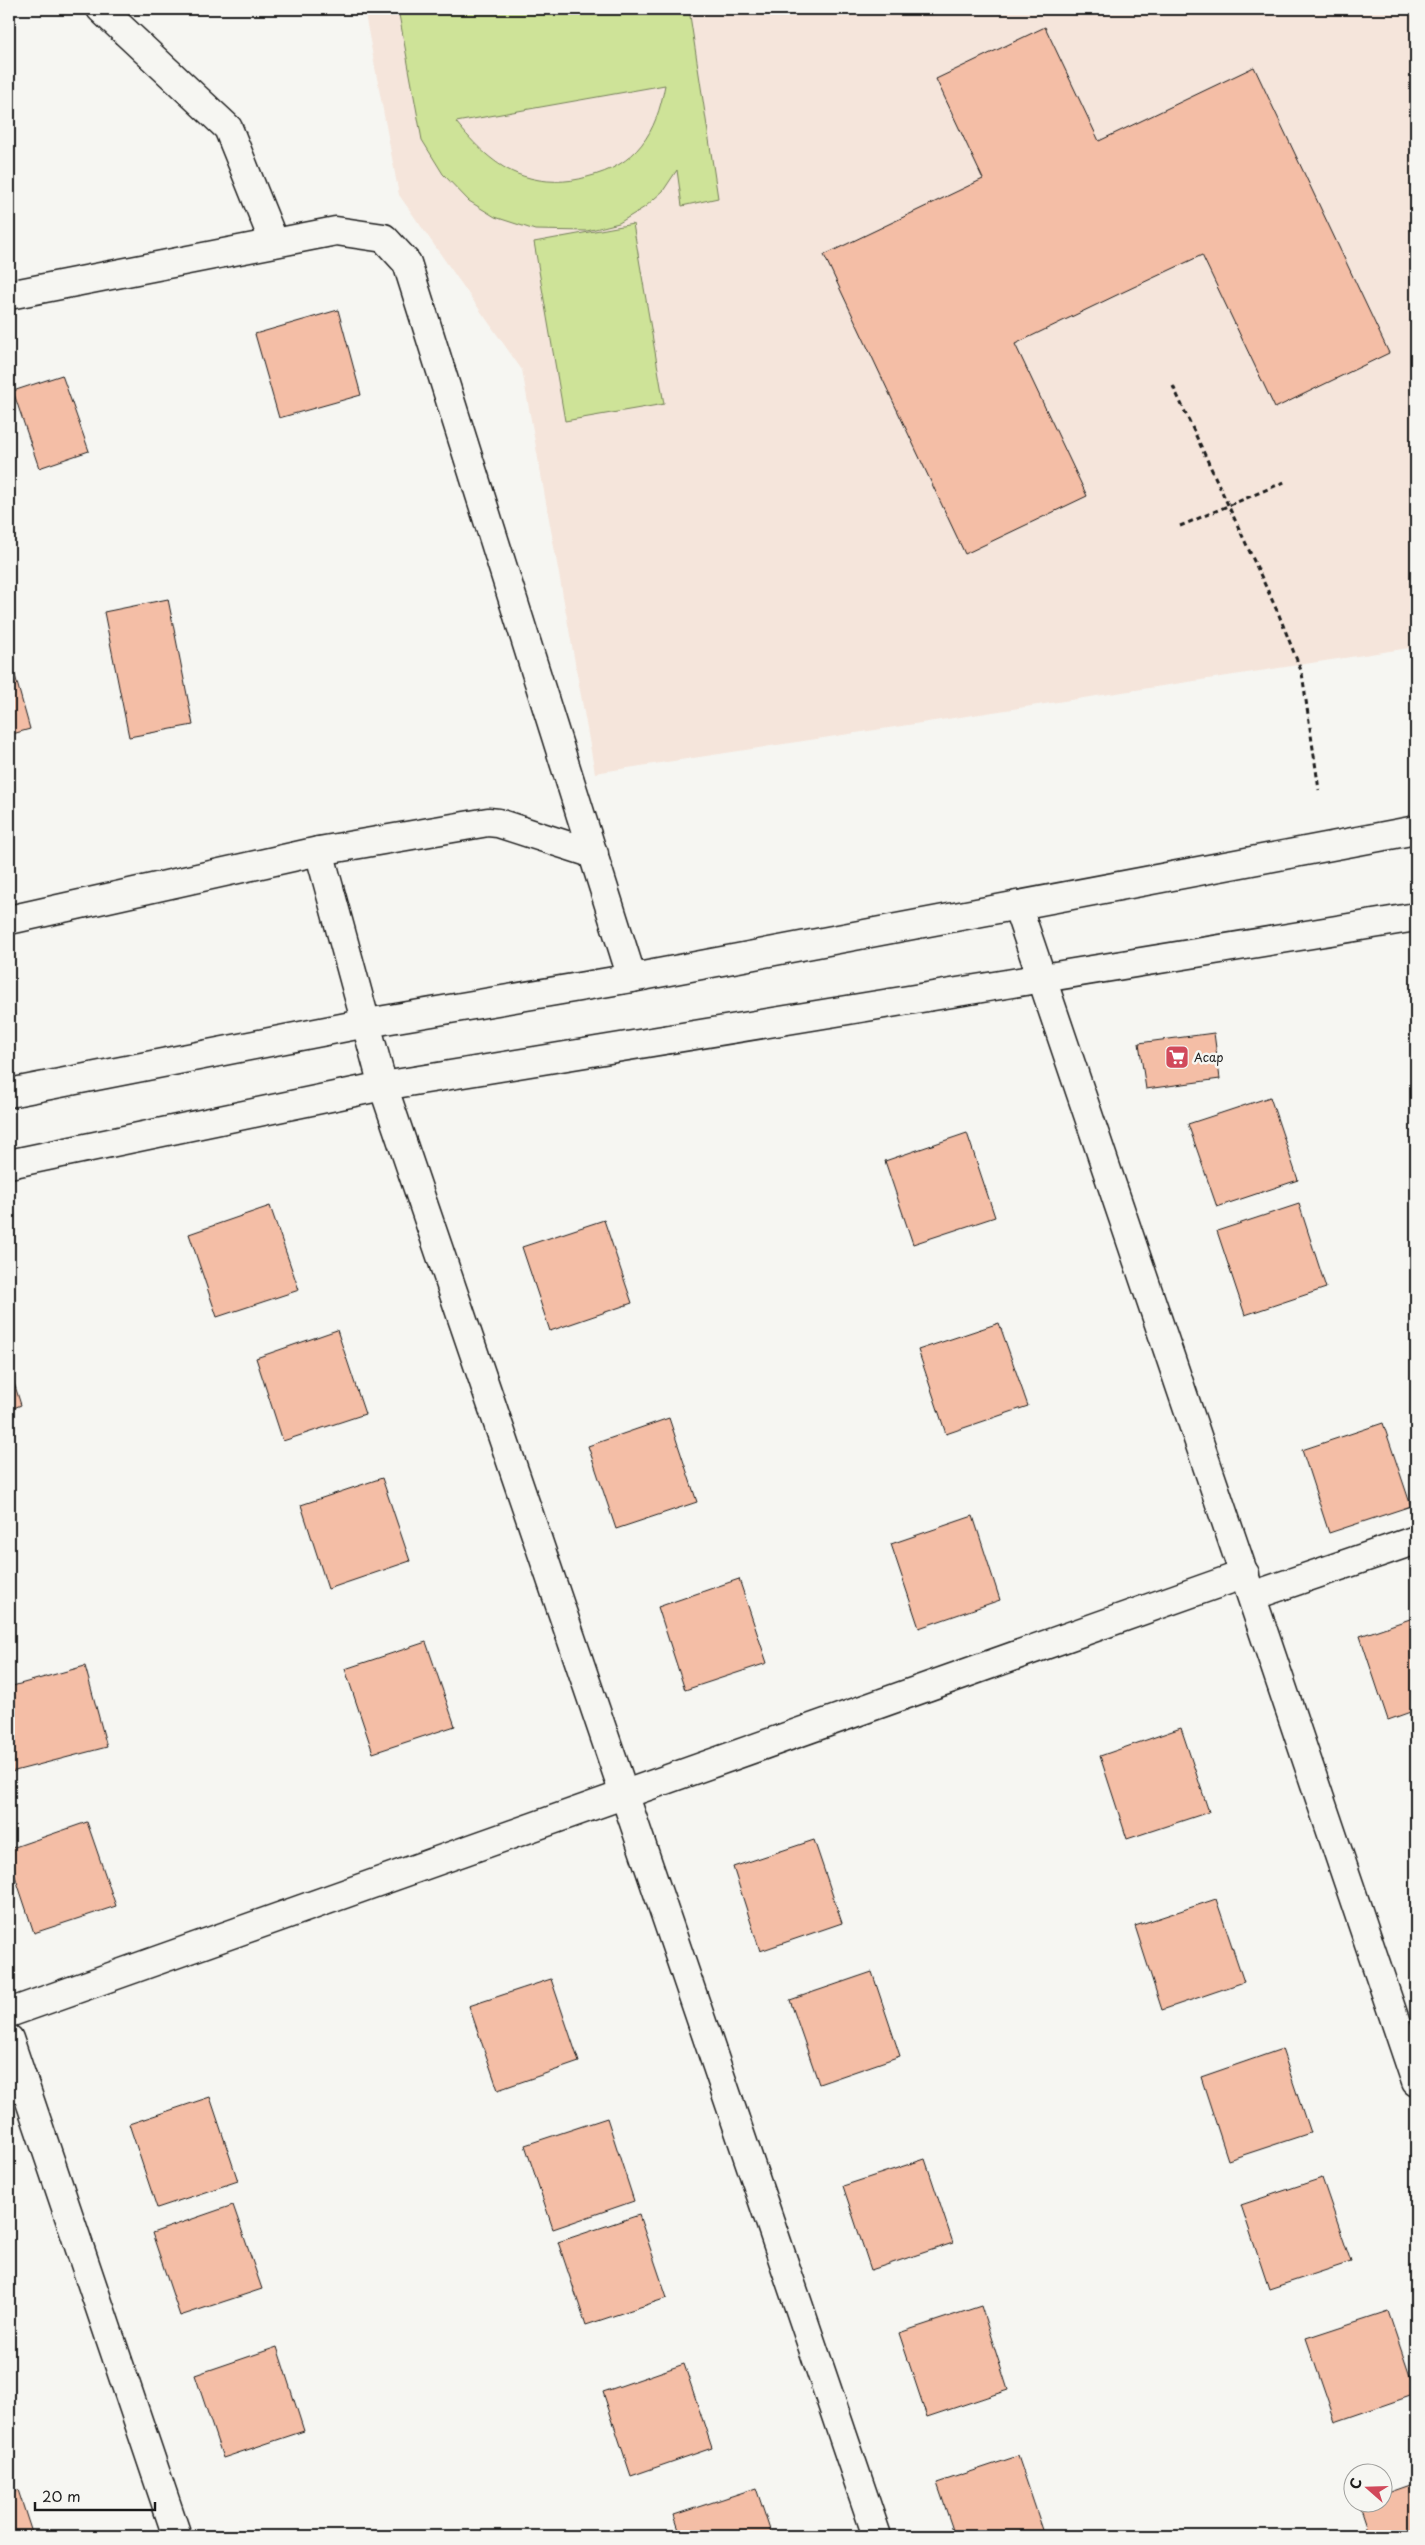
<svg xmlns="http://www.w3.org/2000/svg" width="1425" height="2545" font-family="'Playpen Sans',sans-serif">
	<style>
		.built { fill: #f5e5db }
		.green { fill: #cee398; stroke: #75805a; fill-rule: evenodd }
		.building { fill: #f4bea6; stroke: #1c1c1c }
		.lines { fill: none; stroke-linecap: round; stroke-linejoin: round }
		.minor-casing { stroke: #1c1c1c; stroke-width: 31 }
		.path { stroke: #1c1c1c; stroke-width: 3; stroke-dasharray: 5 4; stroke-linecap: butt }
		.minor { stroke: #f6f6f2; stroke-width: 28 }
		.labels { text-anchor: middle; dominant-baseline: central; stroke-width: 5; stroke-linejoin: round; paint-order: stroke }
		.poi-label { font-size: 12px; fill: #1c1c1c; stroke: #f6f6f2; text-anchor: start }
	</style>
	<rect width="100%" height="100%" fill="#f6f6f2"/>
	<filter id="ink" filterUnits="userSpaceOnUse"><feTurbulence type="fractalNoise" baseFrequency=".02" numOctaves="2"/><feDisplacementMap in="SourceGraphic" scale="10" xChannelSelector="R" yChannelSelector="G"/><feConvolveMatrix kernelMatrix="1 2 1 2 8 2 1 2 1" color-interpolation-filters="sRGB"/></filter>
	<g filter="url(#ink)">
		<path class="built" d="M 364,9 L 1416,9 L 1416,647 L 595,773 L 522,370 L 399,195 Z"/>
		<g class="green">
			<path d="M 398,9 L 689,9 L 718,198 L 682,206 L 677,170 L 663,191 L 645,207 L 619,223 L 587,231 L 535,230 L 495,217 L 469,201 L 443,174 L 422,140 ZM 665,85 C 656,134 637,165 587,177 C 567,183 544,183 523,176 C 495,167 474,144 456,122 Z"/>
			<path d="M 633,224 L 664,404 L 565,421 L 534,242 Z"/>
		</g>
		<g class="building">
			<path d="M 1045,27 L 1099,141 L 1254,67 L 1389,353 L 1275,408 L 1202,255 L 1121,293 L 1015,344 L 1087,496 L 965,554 L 824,255 L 983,179 L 936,79 Z"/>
			<path d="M 338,310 L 361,395 L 279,418 L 255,334 Z"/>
			<path d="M 62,375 L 89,451 L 39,468 L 13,391 Z"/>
			<path d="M 168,599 L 193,725 L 129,737 L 104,612 Z"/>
			<path d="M 9,654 L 30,729 L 9,735 Z"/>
			<path d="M 1214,1033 L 1220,1079 L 1146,1089 L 1139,1043 Z"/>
			<path d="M 1270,1097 L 1298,1180 L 1217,1207 L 1188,1124 Z"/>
			<path d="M 967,1133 L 995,1217 L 913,1244 L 885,1161 Z"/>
			<path d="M 1299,1204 L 1326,1288 L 1245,1315 L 1217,1231 Z"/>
			<path d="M 270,1206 L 299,1290 L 217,1317 L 189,1234 Z"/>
			<path d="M 604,1220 L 632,1303 L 550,1331 L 522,1247 Z"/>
			<path d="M 999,1323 L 1028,1406 L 946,1434 L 918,1350 Z"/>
			<path d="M 337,1330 L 365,1414 L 283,1441 L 256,1358 Z"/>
			<path d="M 9,1367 L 21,1405 L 9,1410 Z"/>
			<path d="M 669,1418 L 697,1502 L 616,1529 L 588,1446 Z"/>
			<path d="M 1383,1423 L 1411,1506 L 1329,1533 L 1302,1450 Z"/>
			<path d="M 382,1478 L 410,1561 L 328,1589 L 301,1505 Z"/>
			<path d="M 973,1516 L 1000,1600 L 919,1628 L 891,1544 Z"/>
			<path d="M 739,1579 L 767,1663 L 685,1690 L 658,1607 Z"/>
			<path d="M 1416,1617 L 1416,1710 L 1388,1720 L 1360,1636 Z"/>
			<path d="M 426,1642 L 455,1726 L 373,1753 L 345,1669 Z"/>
			<path d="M 85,1666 L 107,1747 L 11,1772 L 9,1763 L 9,1687 Z"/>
			<path d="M 1181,1728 L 1209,1812 L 1127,1839 L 1100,1756 Z"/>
			<path d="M 87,1822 L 116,1906 L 34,1933 L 9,1858 L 9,1849 Z"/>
			<path d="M 814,1840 L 842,1923 L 760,1951 L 733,1867 Z"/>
			<path d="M 1216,1899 L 1244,1982 L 1162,2010 L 1135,1926 Z"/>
			<path d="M 872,1972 L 900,2056 L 819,2084 L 790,2000 Z"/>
			<path d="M 551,1979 L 579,2062 L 498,2090 L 469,2006 Z"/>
			<path d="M 1282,2049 L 1310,2133 L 1228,2160 L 1201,2077 Z"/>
			<path d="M 210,2097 L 238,2181 L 157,2208 L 129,2124 Z"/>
			<path d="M 607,2118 L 634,2201 L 553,2229 L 525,2145 Z"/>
			<path d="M 925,2159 L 953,2243 L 871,2270 L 843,2186 Z"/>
			<path d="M 1322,2178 L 1351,2262 L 1269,2289 L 1241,2205 Z"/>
			<path d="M 233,2205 L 262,2289 L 180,2316 L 152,2233 Z"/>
			<path d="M 639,2215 L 667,2298 L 586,2325 L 558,2242 Z"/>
			<path d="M 981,2306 L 1008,2390 L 927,2417 L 899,2333 Z"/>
			<path d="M 1388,2311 L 1416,2394 L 1335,2422 L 1306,2338 Z"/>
			<path d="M 277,2347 L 304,2431 L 223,2458 L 195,2375 Z"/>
			<path d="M 684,2364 L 712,2448 L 631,2476 L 603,2392 Z"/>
			<path d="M 1018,2456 L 1045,2536 L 955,2536 L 937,2483 Z"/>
			<path d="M 1416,2483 L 1416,2536 L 1369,2536 L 1358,2503 L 1382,2502 L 1382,2495 Z"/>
			<path d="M 756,2488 L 772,2536 L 681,2536 L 674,2515 Z"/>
			<path d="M 18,2490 L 33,2536 L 9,2536 L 9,2492 Z"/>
		</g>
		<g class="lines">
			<g class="minor-casing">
				<g id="minor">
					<path d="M 101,9 L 228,128 L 274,242"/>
					<path d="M 9,295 L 336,231 L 384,238 L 407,263 L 632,978"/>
					<path d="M 319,851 L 383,1086 L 877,2536"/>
					<path d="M 1017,905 L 1416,2082"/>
					<path d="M 9,920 L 319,851 L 488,822 L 498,823 L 594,854"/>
					<path d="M 9,1093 L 367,1023 L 632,978 L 1416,830"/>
					<path d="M 9,1164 L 383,1086 L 1416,917"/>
					<path d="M 1252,1596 L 1416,1540"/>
					<path d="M 9,2013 L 1245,1574"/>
					<path d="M 9,2039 L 177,2536"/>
				</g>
			</g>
			<g class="path">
				<path d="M 1173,386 L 1279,615 L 1302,673 L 1319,790"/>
				<path d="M 1180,526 L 1287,481"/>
			</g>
			<use href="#minor" class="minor"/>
		</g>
	</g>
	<defs>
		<g id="supermarket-square" transform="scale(1.25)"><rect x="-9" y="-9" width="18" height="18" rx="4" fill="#d1495b" stroke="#f6f6f2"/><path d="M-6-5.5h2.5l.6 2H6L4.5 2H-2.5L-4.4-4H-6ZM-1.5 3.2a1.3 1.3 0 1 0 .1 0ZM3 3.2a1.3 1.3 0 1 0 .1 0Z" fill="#fff"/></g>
	</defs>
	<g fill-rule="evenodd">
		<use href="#supermarket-square" x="1177" y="1057"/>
	</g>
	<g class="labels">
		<g class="poi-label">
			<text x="1194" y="1057">Асар</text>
		</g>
	</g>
	<rect width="1425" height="2545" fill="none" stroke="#f6f6f2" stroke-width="30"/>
	<rect x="15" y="15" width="1395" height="2515" fill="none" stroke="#1c1c1c" stroke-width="2" filter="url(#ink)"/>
	<g transform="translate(1368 2488) rotate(290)"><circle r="24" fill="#f6f6f2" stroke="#9f9f9c"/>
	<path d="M0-4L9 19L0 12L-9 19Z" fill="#d1495b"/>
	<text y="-8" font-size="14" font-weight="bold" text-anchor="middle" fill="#1c1c1c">С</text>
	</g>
	<path d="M35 2502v8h120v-8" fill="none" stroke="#1c1c1c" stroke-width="2.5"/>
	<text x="42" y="2502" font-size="15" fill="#1c1c1c" stroke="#f6f6f2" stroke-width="4" paint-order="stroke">20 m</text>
</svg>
